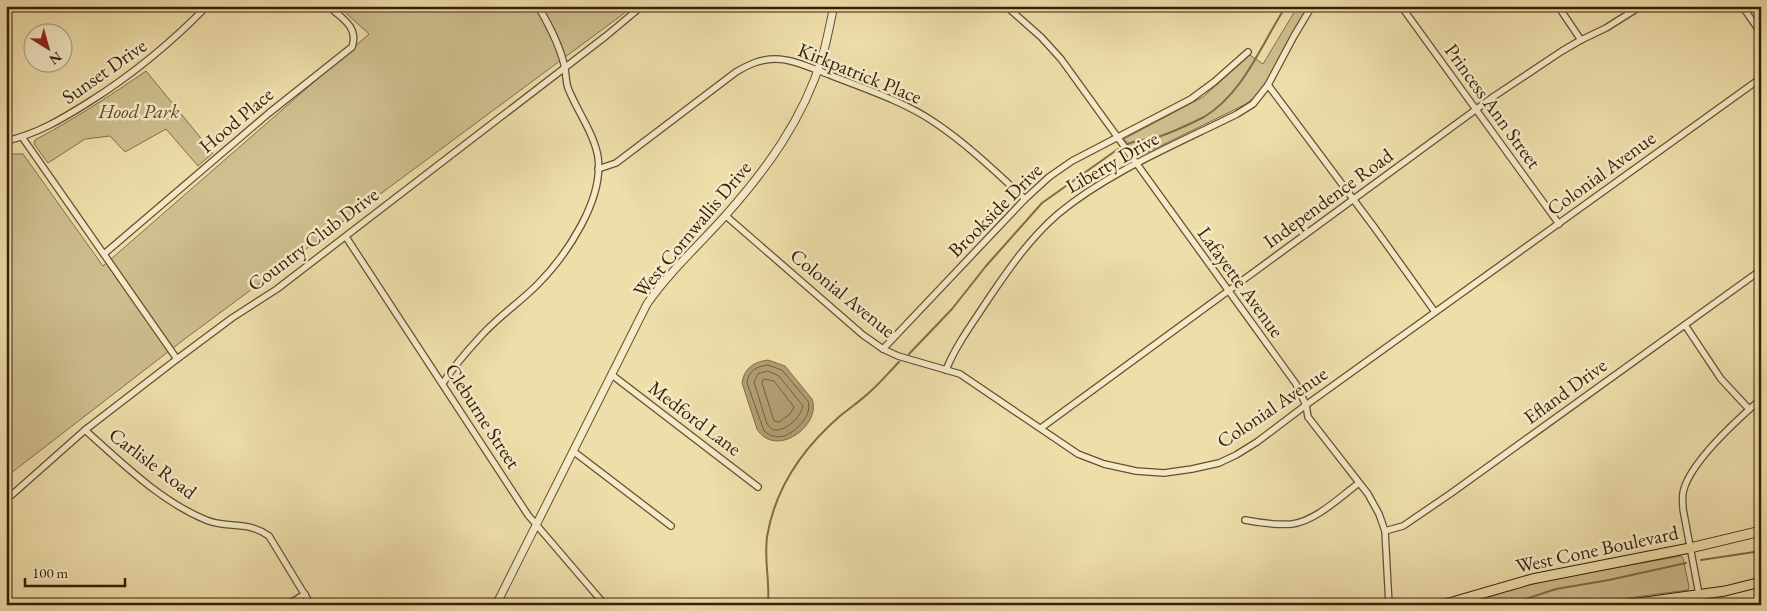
<svg xmlns="http://www.w3.org/2000/svg" width="1767" height="611" font-family="'EB Garamond',serif">
	<style>
		.green { fill: #cfbe8e; stroke: #836e4a }
		.water { fill: #b09d72; stroke: #806b47 }
		.lines { fill: none; stroke-linecap: round; stroke-linejoin: round }
		.shore { stroke: #745e3c; stroke-width: 1 }
		.stream { stroke: #806b47; stroke-width: 2 }
		.minor-casing { stroke: #654f2f; stroke-width: 8 }
		.tertiary-casing { stroke: #654f2f; stroke-width: 9 }
		.primary-casing { stroke: #371f06; stroke-width: 11 }
		.minor { stroke: #f4eac8; stroke-width: 5.5 }
		.tertiary { stroke: #f4eac8; stroke-width: 7 }
		.primary { stroke: #eedeaa; stroke-width: 9 }
		.labels { text-anchor: middle; dominant-baseline: central; stroke-width: 5; stroke-linejoin: round; paint-order: stroke }
		.street-label { font-size: 20px; fill: #371f06; stroke: #f4eac8 }
		.park-label { font-size: 20px; font-style: italic; fill: #5d4728; stroke: #f4eac8 }
	</style>
	<rect width="100%" height="100%" fill="#eedeaa"/>
	<filter id="stains"><feTurbulence type="fractalNoise" baseFrequency=".004" numOctaves="4"/><feColorMatrix values="0 0 0 0 .2 0 0 0 0 .09 0 0 0 0 .02 0 0 0 .5 -.17"/></filter>
	<radialGradient id="worn" r=".72"><stop offset=".6" stop-color="#630" stop-opacity="0"/><stop offset="1" stop-color="#630" stop-opacity=".3"/></radialGradient>
	<g class="green">
		<path d="M 338,6 L 634,6 L 186,338 L 6,477 L 6,154 L 23,154 L 103,266 L 369,34 Z"/>
		<path d="M 1298,6 L 1309,6 L 1264,87 L 1257,95 L 1246,104 L 1138,157 L 1124,139 L 1203,97 L 1250,55 L 1263,64 Z"/>
		<path d="M 146,71 L 213,153 L 198,166 L 166,129 L 125,152 L 110,136 L 85,139 L 48,163 L 34,144 L 35,140 C 74,119 110,96 146,71 Z"/>
		<path d="M 1681,556 L 1683,558 L 1689,587 L 1688,590 L 1576,605 L 1462,605 L 1520,587 L 1558,578 Z"/>
	</g>
	<path class="water" d="M 768,360 L 785,366 L 812,399 C 822,426 775,459 757,429 L 742,383 C 744,368 754,362 768,360 Z"/>
	<g class="lines">
		<g class="shore">
			<path d="M 768,365 L 782,370 L 808,401 C 813,415 796,432 784,436 C 776,438 770,436 764,431 L 747,383 C 748,371 757,366 768,365 Z"/>
			<path d="M 768,371 L 779,376 L 803,406 C 800,418 787,431 773,430 L 767,424 L 754,382 L 758,374 Z"/>
			<path d="M 764,379 L 774,381 L 794,407 L 790,414 L 779,422 L 774,421 L 762,383 Z"/>
		</g>
		<g class="stream">
			<path d="M 1128,144 C 1140,139 1147,140 1158,137 C 1173,132 1190,124 1204,117 C 1244,93 1262,43 1286,6"/>
			<path d="M 909,354 L 952,309 L 986,266 L 1042,203 L 1118,149"/>
			<path d="M 1701,560 L 1761,551"/>
			<path d="M 768,605 C 770,582 764,560 767,537 C 775,488 803,448 840,416 C 851,407 863,399 873,389 C 882,381 890,371 899,362"/>
			<path d="M 1507,605 L 1556,589 L 1609,580 L 1686,563"/>
		</g>
		<g class="minor-casing">
			<g id="minor">
				<path d="M 1006,6 L 1041,37 L 1061,59 L 1296,384 L 1306,405 L 1308,417 L 1368,494 L 1379,514 L 1385,531 L 1389,605"/>
				<path d="M 1401,6 L 1559,224"/>
				<path d="M 1558,6 L 1581,40"/>
				<path d="M 1742,6 L 1761,33"/>
				<path d="M 1268,85 L 1374,227 L 1435,312"/>
				<path d="M 22,137 L 177,359"/>
				<path d="M 6,141 C 37,134 62,119 89,102 C 132,75 171,43 207,6"/>
				<path d="M 598,169 L 616,163 L 736,72 C 748,65 760,59 775,59 C 794,59 813,69 830,75 C 865,89 903,101 934,122 C 967,144 996,172 1025,199"/>
				<path d="M 726,216 L 863,335 L 883,349 L 898,356 L 960,374 L 1078,454 L 1104,464 L 1136,471 L 1164,473 L 1192,469 L 1219,463 L 1236,455 L 1257,442 L 1306,405 L 1761,78"/>
				<path d="M 346,237 L 528,515 L 605,605"/>
				<path d="M 104,254 L 269,113 L 352,47 C 359,27 342,18 328,6"/>
				<path d="M 1685,325 L 1721,379 L 1749,409"/>
				<path d="M 883,349 L 1025,199 L 1049,177 L 1072,161 L 1191,99 L 1214,82 L 1248,52"/>
				<path d="M 946,370 C 956,345 972,324 987,301 C 1008,270 1029,239 1058,214 C 1108,172 1179,143 1237,114 L 1253,104 L 1268,85 L 1294,36 L 1312,6"/>
				<path d="M 612,375 L 758,487"/>
				<path d="M 443,383 C 454,366 467,351 481,336 C 498,317 519,303 537,285 C 566,256 604,200 598,157 C 594,133 577,111 568,88 C 566,82 566,75 565,69 C 561,47 549,25 538,6"/>
				<path d="M 1041,428 L 1493,97 L 1562,51 L 1581,40 L 1606,28 L 1641,6"/>
				<path d="M 85,430 C 122,463 160,501 206,520 C 227,529 247,520 269,536 L 311,605"/>
				<path d="M 573,451 L 671,526"/>
				<path d="M 6,500 L 85,430 L 177,359 L 232,318 L 277,289 L 606,36 L 642,6"/>
				<path d="M 1245,520 C 1260,523 1277,525 1292,524 C 1316,521 1341,496 1359,483"/>
				<path d="M 1385,531 L 1403,526 L 1450,494 L 1761,270"/>
				<path d="M 287,605 L 305,594"/>
				<path d="M 1701,605 L 1683,509 C 1683,504 1682,498 1683,493 C 1688,464 1738,419 1761,399"/>
			</g>
		</g>
		<g class="tertiary-casing">
			<path id="tertiary" d="M 496,605 L 647,304 C 669,272 699,245 725,216 C 767,169 803,119 822,58 C 827,41 830,23 834,6"/>
		</g>
		<g class="primary-casing">
			<g id="primary">
				<path d="M 1442,605 L 1532,579 L 1690,548 L 1761,531"/>
				<path d="M 1624,605 L 1725,591 L 1761,582"/>
			</g>
		</g>
		<use href="#minor" class="minor"/>
		<use href="#tertiary" class="tertiary"/>
		<use href="#primary" class="primary"/>
	</g>
	<g class="labels">
		<g class="street-label">
			<text transform="translate(104 71) rotate(-35)">Sunset Drive</text>
			<text transform="translate(860 73) rotate(22)">Kirkpatrick Place</text>
			<text transform="translate(1493 106) rotate(54)">Princess Ann Street</text>
			<text transform="translate(236 120) rotate(-40)">Hood Place</text>
			<text transform="translate(1112 162) rotate(-30)">Liberty Drive</text>
			<text transform="translate(1601 173) rotate(-36)">Colonial Avenue</text>
			<text transform="translate(1328 198) rotate(-36)">Independence Road</text>
			<text transform="translate(995 210) rotate(-45)">Brookside Drive</text>
			<text transform="translate(692 229) rotate(-50)">West Cornwallis Drive</text>
			<text transform="translate(313 239) rotate(-37)">Country Club Drive</text>
			<text transform="translate(1241 282) rotate(54)">Lafayette Avenue</text>
			<text transform="translate(843 293) rotate(39)">Colonial Avenue</text>
			<text transform="translate(1565 391) rotate(-36)">Efland Drive</text>
			<text transform="translate(1272 407) rotate(-34)">Colonial Avenue</text>
			<text transform="translate(483 416) rotate(57)">Cleburne Street</text>
			<text transform="translate(695 418) rotate(37)">Medford Lane</text>
			<text transform="translate(153 463) rotate(37)">Carlisle Road</text>
			<text transform="translate(1597 549) rotate(-12)">West Cone Boulevard</text>
		</g>
		<g class="park-label">
			<text x="139" y="111">Hood Park</text>
		</g>
	</g>
	<rect width="1767" height="611" fill="none" stroke="#eedeaa" stroke-width="25"/>
	<rect x="8" y="8" width="1752" height="596" fill="none" stroke="#371f06" stroke-width="2.5"/>
	<rect x="12" y="12" width="1742" height="586" fill="none" stroke="#371f06"/>
	<g transform="translate(48 48) rotate(143)"><circle r="24" fill="#f4eac8" stroke="#a8997a"/>
	<path d="M0-4L9 19L0 12L-9 19Z" fill="#8f2418"/>
	<text y="-8" font-size="14" font-weight="bold" text-anchor="middle" fill="#371f06">N</text>
	</g>
	<path d="M25 578v8h100v-8" fill="none" stroke="#371f06" stroke-width="2.5"/>
	<text x="32" y="578" font-size="15" fill="#371f06" stroke="#f4eac8" stroke-width="4" paint-order="stroke">100 m</text>
	<rect width="100%" height="100%" filter="url(#stains)"/>
	<rect width="100%" height="100%" fill="url(#worn)"/>
</svg>
